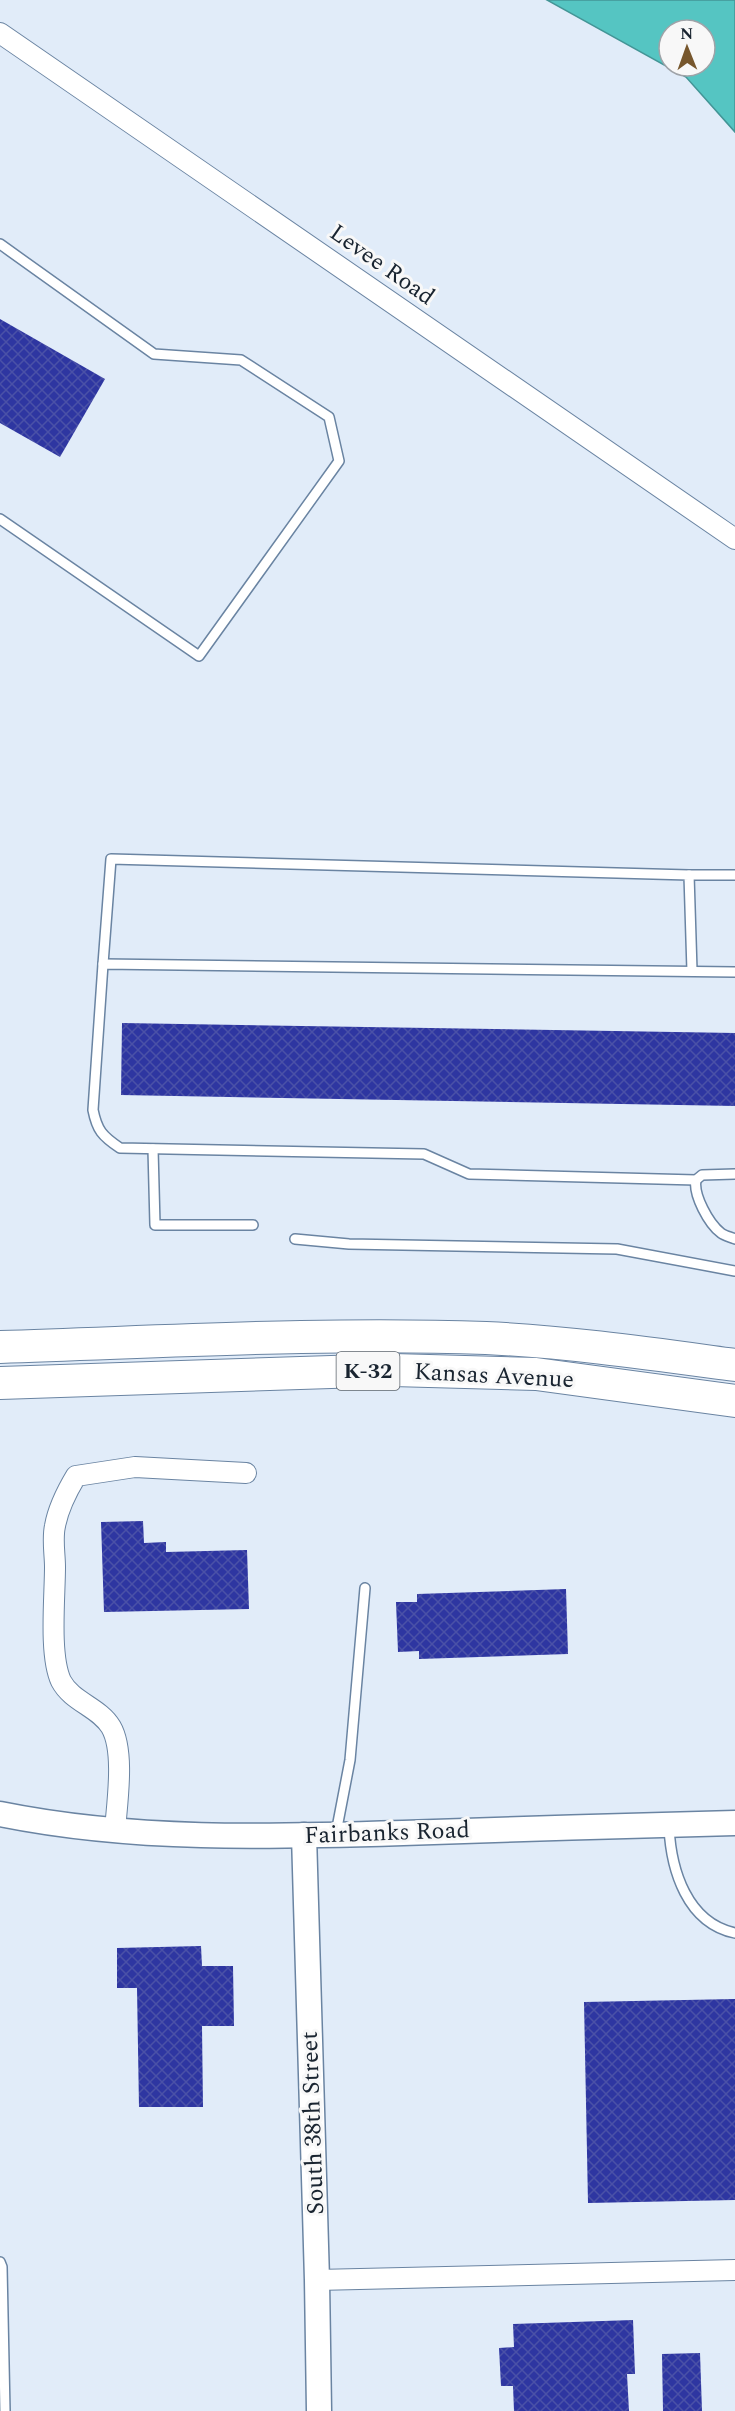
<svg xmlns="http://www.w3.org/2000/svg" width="735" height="2411" font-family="Spectral,serif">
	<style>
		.water { fill: #55c5c2; stroke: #439596; stroke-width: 1.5; fill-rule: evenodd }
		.building { fill: url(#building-cross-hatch) }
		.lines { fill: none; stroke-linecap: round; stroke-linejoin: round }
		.service-casing { stroke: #6a84a2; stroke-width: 12 }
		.minor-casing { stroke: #6a84a2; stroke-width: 22 }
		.tertiary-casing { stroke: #6a84a2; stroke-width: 27 }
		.primary-casing { stroke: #6a84a2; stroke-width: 34 }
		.service { stroke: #fff; stroke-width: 9 }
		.minor { stroke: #fff; stroke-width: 20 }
		.tertiary { stroke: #fff; stroke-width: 24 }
		.primary { stroke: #fff; stroke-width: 32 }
		.labels { text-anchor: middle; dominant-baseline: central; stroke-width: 6; stroke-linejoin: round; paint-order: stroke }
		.shield { fill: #f8f8f8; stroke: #5c646c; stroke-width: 1.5 }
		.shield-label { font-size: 22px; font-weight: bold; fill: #192430 }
		.street-label { font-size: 24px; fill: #192430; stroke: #f8f8f8 }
	</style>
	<defs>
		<pattern id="building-cross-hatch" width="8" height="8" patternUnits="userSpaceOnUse" patternTransform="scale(1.5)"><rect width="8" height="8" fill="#2e36a1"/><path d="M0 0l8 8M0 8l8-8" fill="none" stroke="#4a51a7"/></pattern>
	</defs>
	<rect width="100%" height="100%" fill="#e1ecf9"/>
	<path class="water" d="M 547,0 L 735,0 L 735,132 L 686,77 ZM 669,30 L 705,30 L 705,66 L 669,66 Z"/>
	<g class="building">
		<path d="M 0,319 L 105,379 L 60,457 L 0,423 Z"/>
		<path d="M 122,1023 L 735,1033 L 735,1106 L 121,1095 Z"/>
		<path d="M 143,1521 L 144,1543 L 166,1542 L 166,1552 L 247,1550 L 249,1609 L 104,1612 L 101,1522 Z"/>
		<path d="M 566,1589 L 568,1654 L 419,1659 L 419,1651 L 398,1652 L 396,1602 L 417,1602 L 417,1594 Z"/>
		<path d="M 201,1946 L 202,1966 L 233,1966 L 234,2026 L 202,2026 L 203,2107 L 139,2107 L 137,1988 L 117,1988 L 117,1948 Z"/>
		<path d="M 735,1999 L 735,2200 L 588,2203 L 584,2002 Z"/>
		<path d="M 633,2320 L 635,2374 L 627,2374 L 629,2411 L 514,2411 L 513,2386 L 501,2386 L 499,2348 L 514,2347 L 513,2324 Z"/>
		<path d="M 700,2353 L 702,2411 L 663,2411 L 662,2354 Z"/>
	</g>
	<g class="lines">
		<g class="service-casing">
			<g id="service">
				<path d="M 0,244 L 154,354 L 241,360 L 329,417 L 339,461 L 199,656 L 0,519"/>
				<path d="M 689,875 L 735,875"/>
				<path d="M 103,964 L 111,859 L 689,875 L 692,971"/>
				<path d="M 735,972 L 103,964 L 93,1110 C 97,1130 102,1136 120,1148 L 424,1154 L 469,1174 L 696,1180 L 702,1175 L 735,1174"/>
				<path d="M 153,1149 L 155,1225 L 253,1225"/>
				<path d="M 696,1180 C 693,1195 709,1224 721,1233 C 725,1236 731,1237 735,1239"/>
				<path d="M 295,1239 L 349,1244 L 617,1249 L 735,1271"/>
				<path d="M 669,1827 C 671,1870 687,1923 735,1933"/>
				<path d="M 336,1833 L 350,1760 L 365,1588"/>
				<path d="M 0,2262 L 2,2267 L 5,2411"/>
			</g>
		</g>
		<g class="minor-casing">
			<g id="minor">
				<path d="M 0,33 L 735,539"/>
				<path d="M 115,1830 C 117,1803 125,1751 111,1727 C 99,1707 72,1702 61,1681 C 49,1655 55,1597 55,1567 C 55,1554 52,1539 55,1526 C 58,1509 67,1491 76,1476 L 135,1467 L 246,1473"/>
				<path d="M 317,2280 L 735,2270"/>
			</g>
		</g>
		<g class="tertiary-casing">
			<g id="tertiary">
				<path d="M 0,1814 C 133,1841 269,1837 403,1833 C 514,1829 624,1826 735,1823"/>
				<path d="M 304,1835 L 317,2280 L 319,2411"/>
			</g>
		</g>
		<g class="primary-casing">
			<g id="primary">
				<path d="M 0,1347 C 162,1342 325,1332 486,1338 C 570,1342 653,1354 735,1365"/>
				<path d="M 0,1383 L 393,1370 L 536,1374 L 735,1401"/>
			</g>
		</g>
		<use href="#service" class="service"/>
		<use href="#minor" class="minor"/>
		<use href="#tertiary" class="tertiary"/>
		<use href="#primary" class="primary"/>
	</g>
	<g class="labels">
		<rect class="shield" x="336.5" y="1352" width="63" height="38" rx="4.5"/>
		<g class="shield-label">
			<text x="368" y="1371">K-32</text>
		</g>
		<g class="street-label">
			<text transform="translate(382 265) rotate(35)">Levee Road</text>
			<text transform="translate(494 1376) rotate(3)">Kansas Avenue</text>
			<text transform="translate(387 1833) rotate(-2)">Fairbanks Road</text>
			<text transform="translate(313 2123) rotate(-92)">South 38th Street</text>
		</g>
	</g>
	<g transform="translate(687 48) rotate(359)"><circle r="28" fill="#f8f8f8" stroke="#9fa3a8" stroke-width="1.5"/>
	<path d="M0-4.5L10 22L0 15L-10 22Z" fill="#77572d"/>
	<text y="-9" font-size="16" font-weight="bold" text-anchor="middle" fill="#192430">N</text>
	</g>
</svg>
